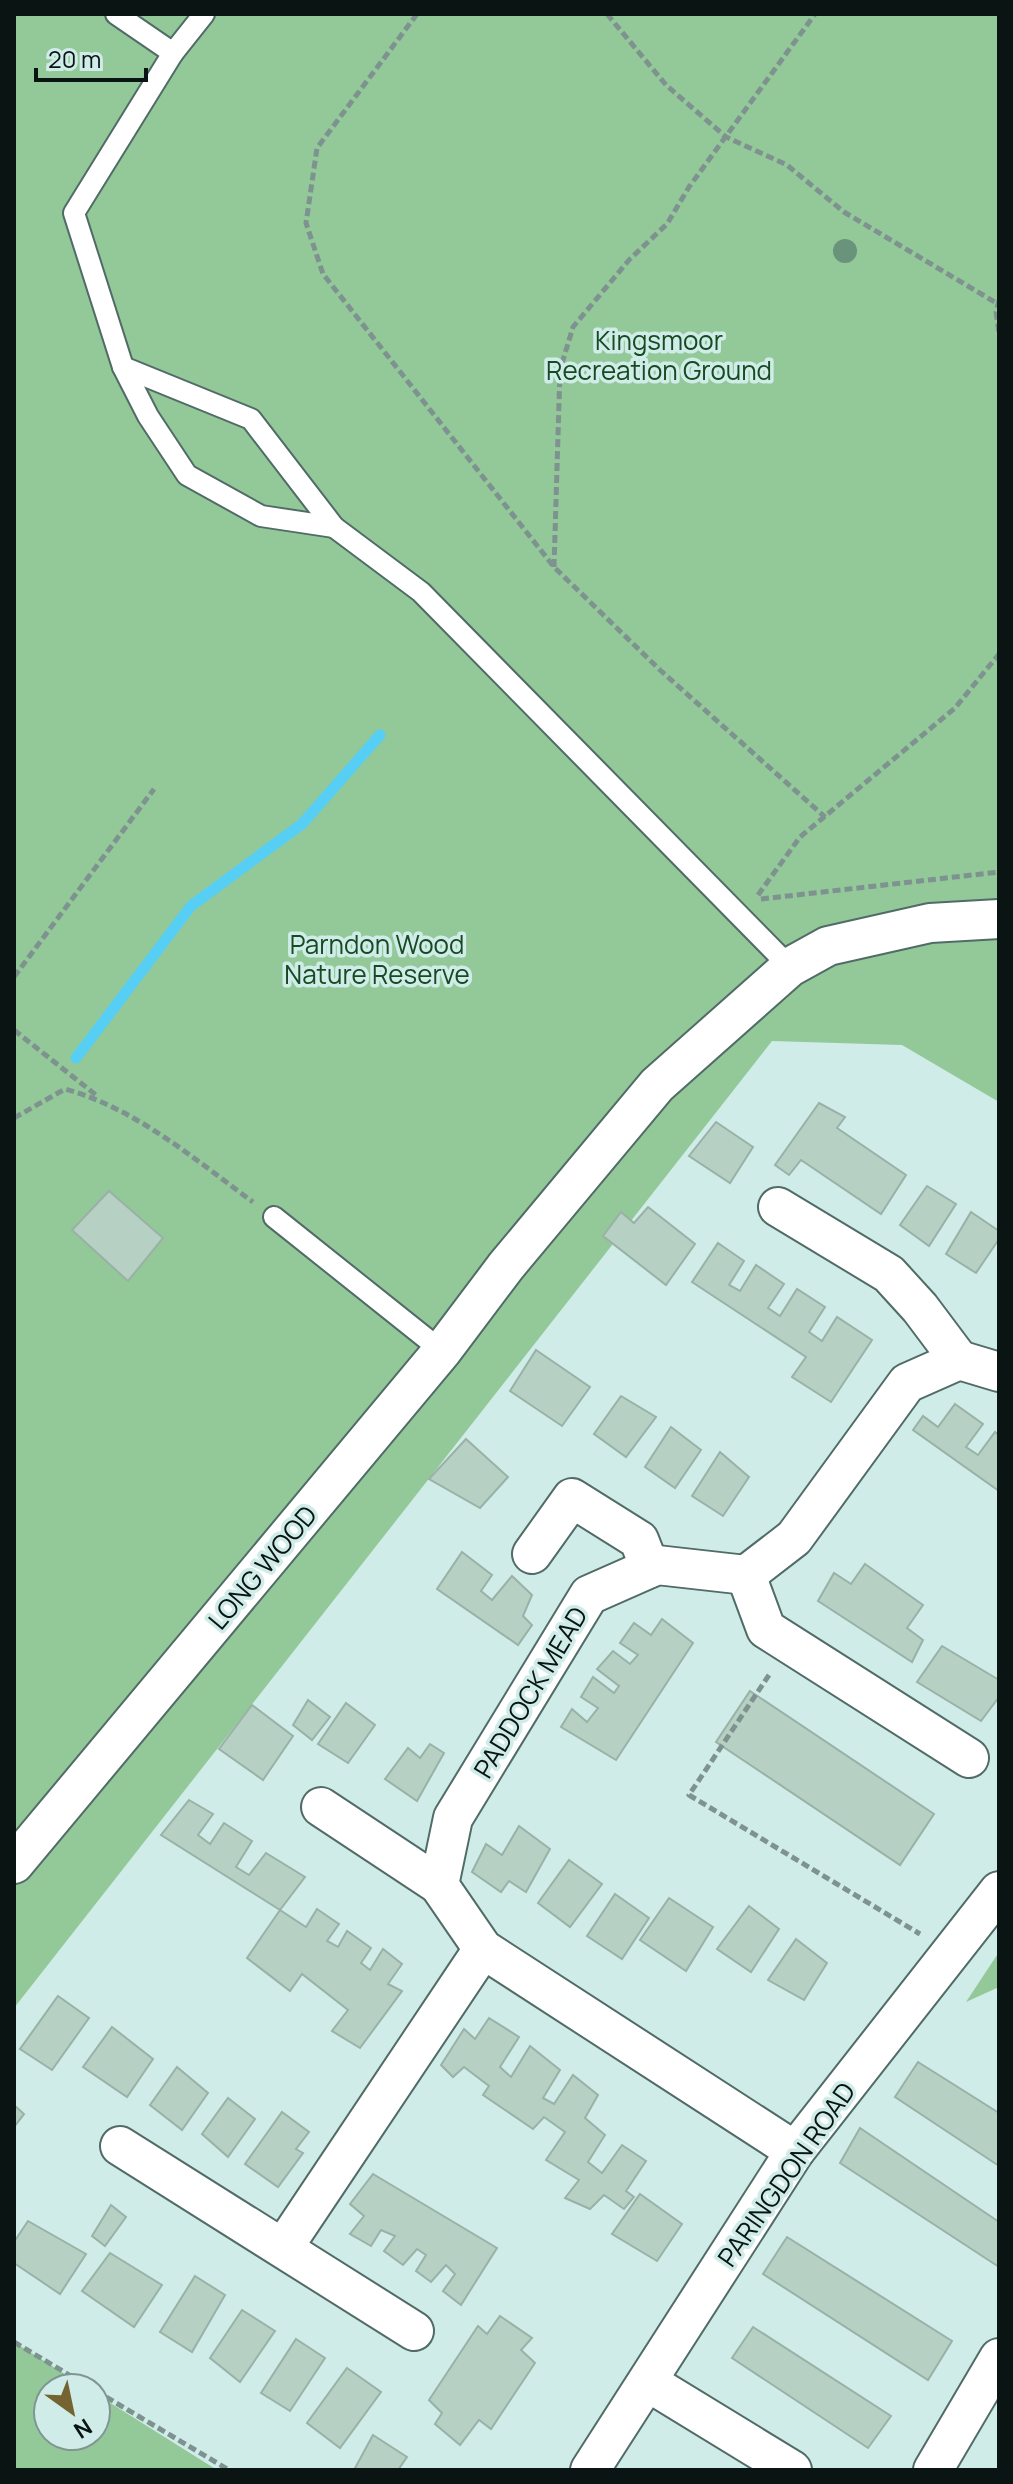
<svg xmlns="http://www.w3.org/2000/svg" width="1013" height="2484" font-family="Manrope,sans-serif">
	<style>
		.green { fill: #93c898 }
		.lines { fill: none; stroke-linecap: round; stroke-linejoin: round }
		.stream { stroke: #57cff5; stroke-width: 11 }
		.building { fill: #b7d0c4; stroke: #99b1a6; stroke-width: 2 }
		.service-casing { stroke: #516b67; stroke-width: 24 }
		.minor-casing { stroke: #516b67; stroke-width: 42 }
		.path { stroke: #7e9390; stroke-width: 5; stroke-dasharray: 8 4; stroke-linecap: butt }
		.service { stroke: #fff; stroke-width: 20 }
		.minor { stroke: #fff; stroke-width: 38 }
		.tree { fill: #69937a }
		.labels { text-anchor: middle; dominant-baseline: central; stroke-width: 7; stroke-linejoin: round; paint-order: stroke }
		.park-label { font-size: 26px; fill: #164a20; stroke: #cfece8 }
		.street-label { font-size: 26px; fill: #0a1412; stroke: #cfece8 }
	</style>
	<rect width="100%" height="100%" fill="#cfece8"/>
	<g class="green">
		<path d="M 14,14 L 999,14 L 999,1102 L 902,1045 L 772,1041 L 14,2008 Z"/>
		<path d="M 999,1952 L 999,1987 L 966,2002 Z"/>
		<path d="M 14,2342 L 87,2388 L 48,2388 L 48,2436 L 96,2436 L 96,2394 L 217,2470 L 14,2470 Z"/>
	</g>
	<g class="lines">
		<path class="stream" d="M 76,1058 L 191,906 L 302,824 L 380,735"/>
	</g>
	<g class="building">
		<path d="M 819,1103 L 845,1117 L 837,1128 L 906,1175 L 881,1214 L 801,1160 L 789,1175 L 775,1165 Z"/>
		<path d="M 716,1122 L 753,1147 L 730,1183 L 689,1156 Z"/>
		<path d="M 927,1186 L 956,1204 L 929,1246 L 900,1225 Z"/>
		<path d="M 109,1191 L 163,1238 L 128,1281 L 72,1230 Z"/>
		<path d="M 648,1207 L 695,1244 L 666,1285 L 603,1236 L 621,1212 L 634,1223 Z"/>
		<path d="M 971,1212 L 999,1231 L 999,1239 L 976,1273 L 946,1254 Z"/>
		<path d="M 718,1243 L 744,1261 L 729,1285 L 740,1291 L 756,1265 L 784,1284 L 768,1308 L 780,1316 L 797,1289 L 825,1307 L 809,1332 L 822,1341 L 837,1317 L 872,1340 L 831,1402 L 792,1377 L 806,1357 L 692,1282 Z"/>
		<path d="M 536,1350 L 590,1387 L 562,1426 L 510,1391 Z"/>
		<path d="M 621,1396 L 656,1417 L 626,1457 L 594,1434 Z"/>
		<path d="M 955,1404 L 983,1424 L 966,1447 L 978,1455 L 995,1432 L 999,1435 L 999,1491 L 913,1430 L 923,1416 L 938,1427 Z"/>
		<path d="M 671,1427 L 701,1450 L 675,1488 L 645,1467 Z"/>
		<path d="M 466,1439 L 508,1477 L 480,1508 L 429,1479 Z"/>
		<path d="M 720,1452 L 749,1477 L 723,1516 L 692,1496 Z"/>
		<path d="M 462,1552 L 492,1575 L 481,1591 L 492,1600 L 512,1576 L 532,1595 L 523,1616 L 532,1625 L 518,1645 L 437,1589 Z"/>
		<path d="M 865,1564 L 923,1605 L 907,1628 L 923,1640 L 912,1662 L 818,1601 L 834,1573 L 851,1584 Z"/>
		<path d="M 662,1619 L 693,1643 L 616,1760 L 561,1727 L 572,1709 L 587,1722 L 598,1708 L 581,1697 L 593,1677 L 614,1693 L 619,1686 L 597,1669 L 613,1651 L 630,1664 L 638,1655 L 620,1643 L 634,1623 L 651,1635 Z"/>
		<path d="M 942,1646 L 999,1680 L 999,1697 L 981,1721 L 917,1682 Z"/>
		<path d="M 750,1691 L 934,1814 L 900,1865 L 716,1742 Z"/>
		<path d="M 308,1700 L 330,1717 L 312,1740 L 293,1725 Z"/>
		<path d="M 346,1703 L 375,1725 L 348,1763 L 318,1744 Z"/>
		<path d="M 252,1705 L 293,1736 L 263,1780 L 219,1749 Z"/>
		<path d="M 430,1744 L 444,1753 L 417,1801 L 385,1779 L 408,1748 L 420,1758 Z"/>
		<path d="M 189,1800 L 213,1814 L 198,1835 L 210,1844 L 224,1823 L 252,1841 L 236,1867 L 249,1875 L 266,1853 L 305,1877 L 280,1910 L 161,1835 Z"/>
		<path d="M 519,1826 L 550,1849 L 526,1892 L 509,1881 L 501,1892 L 472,1872 L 486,1844 L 502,1855 Z"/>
		<path d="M 569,1860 L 602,1884 L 570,1927 L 538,1903 Z"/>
		<path d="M 615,1894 L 649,1918 L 622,1959 L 587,1936 Z"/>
		<path d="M 669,1898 L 713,1927 L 686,1971 L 640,1940 Z"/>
		<path d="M 749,1906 L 779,1929 L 751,1972 L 717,1949 Z"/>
		<path d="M 317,1909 L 339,1924 L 327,1941 L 338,1947 L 347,1931 L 371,1948 L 361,1963 L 370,1970 L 383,1949 L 402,1964 L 388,1984 L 402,1991 L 360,2048 L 332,2031 L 348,2010 L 302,1974 L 290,1991 L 247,1958 L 280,1910 L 306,1927 Z"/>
		<path d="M 796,1939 L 827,1963 L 804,2000 L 768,1980 Z"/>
		<path d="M 58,1996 L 89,2018 L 52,2070 L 20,2049 Z"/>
		<path d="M 489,2018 L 519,2037 L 500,2067 L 511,2077 L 530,2046 L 560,2070 L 543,2098 L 554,2104 L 573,2075 L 598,2095 L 585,2118 L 605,2135 L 588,2162 L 602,2173 L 622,2145 L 646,2161 L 626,2191 L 634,2197 L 624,2209 L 604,2195 L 590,2209 L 565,2198 L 579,2180 L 546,2160 L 565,2132 L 544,2117 L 533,2129 L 483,2095 L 489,2086 L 464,2067 L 453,2077 L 441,2065 L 464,2029 L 475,2039 Z"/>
		<path d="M 112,2027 L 153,2059 L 127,2097 L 83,2067 Z"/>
		<path d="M 918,2062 L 999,2113 L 999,2166 L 895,2097 Z"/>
		<path d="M 177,2067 L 208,2093 L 182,2130 L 150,2105 Z"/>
		<path d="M 228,2098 L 255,2119 L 228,2157 L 202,2134 Z"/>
		<path d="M 14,2105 L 24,2114 L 14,2127 Z"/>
		<path d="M 282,2112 L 309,2132 L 296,2149 L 303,2153 L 278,2187 L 245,2164 Z"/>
		<path d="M 860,2128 L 999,2222 L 999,2267 L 840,2163 Z"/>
		<path d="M 373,2174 L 497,2248 L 461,2305 L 443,2291 L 455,2274 L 446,2265 L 431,2282 L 416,2271 L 426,2255 L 417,2249 L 403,2265 L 384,2251 L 395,2236 L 381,2230 L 371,2246 L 350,2234 L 364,2216 L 350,2204 Z"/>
		<path d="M 640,2194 L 682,2224 L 657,2261 L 612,2234 Z"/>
		<path d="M 111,2205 L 126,2217 L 105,2246 L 92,2236 Z"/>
		<path d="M 28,2221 L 86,2254 L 60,2294 L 14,2263 L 14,2242 Z"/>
		<path d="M 787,2237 L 952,2341 L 928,2380 L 763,2274 Z"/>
		<path d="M 110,2253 L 162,2285 L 134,2327 L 82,2291 Z"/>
		<path d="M 195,2276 L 225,2295 L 192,2352 L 160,2332 Z"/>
		<path d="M 242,2310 L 275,2331 L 240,2382 L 210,2358 Z"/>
		<path d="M 500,2316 L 532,2338 L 521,2350 L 535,2363 L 491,2429 L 479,2420 L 460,2445 L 435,2424 L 442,2413 L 429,2400 L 478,2326 L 487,2334 Z"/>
		<path d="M 753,2327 L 891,2416 L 868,2448 L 732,2358 Z"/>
		<path d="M 296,2339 L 325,2358 L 290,2411 L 261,2393 Z"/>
		<path d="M 347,2368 L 381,2392 L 340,2448 L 307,2423 Z"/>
		<path d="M 373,2435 L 407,2457 L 398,2470 L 354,2470 Z"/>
	</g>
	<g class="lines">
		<g class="service-casing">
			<g id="service">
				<path d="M 116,14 L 173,53 L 74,213 L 123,367 L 148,416 L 187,475 L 261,516 L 334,527"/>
				<path d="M 173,53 L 204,14"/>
				<path d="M 123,367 L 251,419 L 334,527 L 421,592 L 790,967"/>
				<path d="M 274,1217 L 442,1351"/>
			</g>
		</g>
		<g class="minor-casing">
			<g id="minor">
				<path d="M 778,1207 L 889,1274 L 920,1308 L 959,1360"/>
				<path d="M 532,1554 L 572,1498 L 639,1540 L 650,1568"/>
				<path d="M 746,1575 L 766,1629 L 969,1758"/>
				<path d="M 321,1807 L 439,1885"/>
				<path d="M 14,1864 L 442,1351 L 506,1266 L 657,1085 L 790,967 L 828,946 L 930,923 L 999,919"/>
				<path d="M 120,2146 L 414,2331"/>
				<path d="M 795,2151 L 483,1949 L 439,1885 L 453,1818 L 589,1595 L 657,1565 L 746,1575 L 794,1538 L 907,1383 L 959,1360 L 999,1372"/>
				<path d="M 283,2248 L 483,1949"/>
				<path d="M 648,2382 L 792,2470"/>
				<path d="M 590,2470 L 795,2151 L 999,1891"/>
				<path d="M 933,2470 L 999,2358"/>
			</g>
		</g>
		<g class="path">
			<path d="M 417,14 L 317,148 L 306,223 L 323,274 L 554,567 L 660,670 L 825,817"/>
			<path d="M 607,14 L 666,85 L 726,137 L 787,165 L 844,212 L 998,304"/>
			<path d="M 999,300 L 996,312 L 999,333"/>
			<path d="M 554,567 L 560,370 L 573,327 L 629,260 L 667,224 L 689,187 L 815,14"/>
			<path d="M 758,895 L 800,837 L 955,708 L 999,654"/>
			<path d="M 761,899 L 999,872"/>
			<path d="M 14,977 L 154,789"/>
			<path d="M 14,1030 L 96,1095"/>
			<path d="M 14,1118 L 65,1089 C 137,1109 194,1159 253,1202"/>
			<path d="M 769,1675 L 689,1795 L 920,1934"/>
			<path d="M 14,2342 L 91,2388"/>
			<path d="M 96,2391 L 229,2470"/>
		</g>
		<use href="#service" class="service"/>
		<use href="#minor" class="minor"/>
	</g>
	<circle class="tree" cx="845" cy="251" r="12"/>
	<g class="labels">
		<g class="park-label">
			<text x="659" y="340">Kingsmoor<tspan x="659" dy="30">Recreation Ground</tspan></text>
			<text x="377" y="944">Parndon Wood<tspan x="377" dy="30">Nature Reserve</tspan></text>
		</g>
		<g class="street-label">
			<text transform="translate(262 1567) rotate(-50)">LONG WOOD</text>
			<text transform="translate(530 1692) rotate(-59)">PADDOCK MEAD</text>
			<text transform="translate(786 2174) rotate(-55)">PARINGDON ROAD</text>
		</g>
	</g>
	<rect width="1013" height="2484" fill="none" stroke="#0a1412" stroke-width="32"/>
	<g transform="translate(72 2412) rotate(147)"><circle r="38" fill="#cfece8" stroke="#809692" stroke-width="2"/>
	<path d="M0-6L14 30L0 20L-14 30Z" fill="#756432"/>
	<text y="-12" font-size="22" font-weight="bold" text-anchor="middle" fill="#0a1412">N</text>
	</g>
	<path d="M36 68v12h110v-12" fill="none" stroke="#0a1412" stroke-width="4"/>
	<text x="48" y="68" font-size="24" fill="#0a1412" stroke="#cfece8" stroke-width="6" paint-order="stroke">20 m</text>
</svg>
